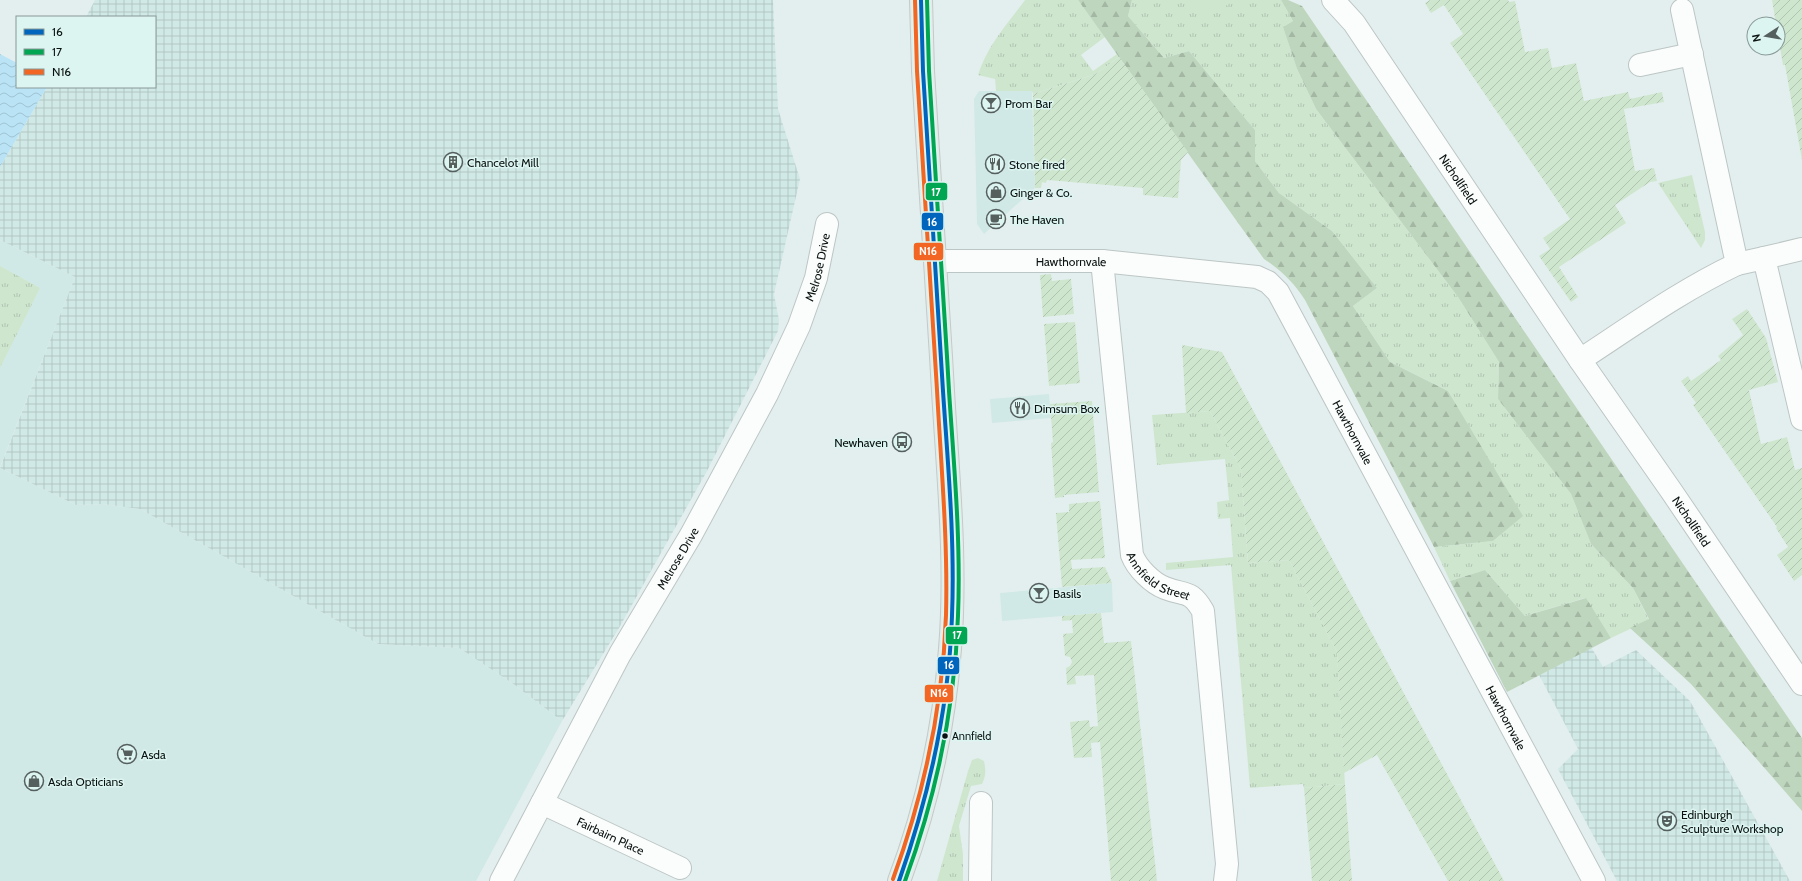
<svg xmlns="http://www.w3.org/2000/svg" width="1802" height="881" font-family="Cabin,sans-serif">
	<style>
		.built { fill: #d1e9e6 }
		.industrial { fill: url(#industrial-grid) }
		.grass { fill: url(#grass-tufts) }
		.forest { fill: url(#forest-firs) }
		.garden { fill: url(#garden-furrows) }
		.pitch { fill: #cfe6ce }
		.water { fill: url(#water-waves) }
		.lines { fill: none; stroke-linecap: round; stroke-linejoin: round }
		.minor-casing { stroke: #bcc6c5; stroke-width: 24 }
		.major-casing { stroke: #c3cac9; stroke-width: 24 }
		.minor { stroke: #fbfdfc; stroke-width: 22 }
		.major { stroke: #e4ebe8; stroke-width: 22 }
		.bus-1-casing { stroke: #ddf5f1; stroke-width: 7 }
		.bus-2-casing { stroke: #ddf5f1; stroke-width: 7 }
		.bus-3-casing { stroke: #ddf5f1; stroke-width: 7 }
		.bus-1 { stroke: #0065bd; stroke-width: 4 }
		.bus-2 { stroke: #00a651; stroke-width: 4 }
		.bus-3 { stroke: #f26522; stroke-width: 4 }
		.bus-dot { fill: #091210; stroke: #ddf5f1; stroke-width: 1.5 }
		.labels { text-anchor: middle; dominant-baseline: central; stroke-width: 3; stroke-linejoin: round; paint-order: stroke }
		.bus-label { font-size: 11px; fill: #091210; stroke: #ddf5f1; text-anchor: start }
		.poi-label { font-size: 12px; fill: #091210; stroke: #ddf5f1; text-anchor: start }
		.street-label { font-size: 12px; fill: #091210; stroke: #ddf5f1 }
		.line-badge { stroke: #ddf5f1; stroke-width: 1.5 }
		.badge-label { font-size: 11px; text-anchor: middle; font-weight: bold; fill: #fff }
	</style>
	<defs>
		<pattern id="industrial-grid" width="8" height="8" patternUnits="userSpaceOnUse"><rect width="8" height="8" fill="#d1e9e6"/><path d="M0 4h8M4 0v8" fill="none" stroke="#b2c7c4"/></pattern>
		<pattern id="grass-tufts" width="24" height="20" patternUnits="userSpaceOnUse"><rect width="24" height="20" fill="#cfe6ce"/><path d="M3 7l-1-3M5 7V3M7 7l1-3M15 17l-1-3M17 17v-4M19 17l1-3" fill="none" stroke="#b0c4b0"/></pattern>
		<pattern id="forest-firs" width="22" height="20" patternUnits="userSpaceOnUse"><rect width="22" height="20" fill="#bfd6be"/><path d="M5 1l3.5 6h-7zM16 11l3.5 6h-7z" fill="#a3b7a2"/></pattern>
		<pattern id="garden-furrows" width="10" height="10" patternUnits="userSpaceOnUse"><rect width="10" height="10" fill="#cfe6ce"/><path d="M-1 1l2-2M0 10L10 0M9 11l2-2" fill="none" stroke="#b0c4b0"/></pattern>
		<pattern id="water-waves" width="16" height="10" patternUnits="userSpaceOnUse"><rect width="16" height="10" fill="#bae4f6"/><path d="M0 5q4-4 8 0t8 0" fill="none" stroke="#9fc3d2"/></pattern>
	</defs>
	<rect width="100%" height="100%" fill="#e3efee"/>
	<g class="built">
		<path d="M 979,91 L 1032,91 L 1035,188 L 984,234 L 977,224 L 974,99 Z"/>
		<path d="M 0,240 L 75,277 L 0,467 Z"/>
		<path d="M 1049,394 L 1051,418 L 992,423 L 990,399 Z"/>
		<path d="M 0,468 L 76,505 L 103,504 L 140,509 L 378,644 L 459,648 L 512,683 L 562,721 L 476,881 L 0,881 Z"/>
		<path d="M 1112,583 L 1113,612 L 1002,621 L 1000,593 Z"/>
	</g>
	<g class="industrial">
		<path d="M 95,0 L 773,0 L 778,109 L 800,179 L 774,294 L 779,320 L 778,331 L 707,471 L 619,628 L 562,721 L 512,683 L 459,648 L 378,644 L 140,509 L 103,504 L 76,505 L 0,468 L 75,277 L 0,240 L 0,167 L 47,87 L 155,87 L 155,17 L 86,17 Z"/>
		<path d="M 1572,615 L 1603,667 L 1636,650 L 1690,701 L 1790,881 L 1617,881 L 1558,769 L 1578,749 L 1516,631 Z"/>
	</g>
	<g class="grass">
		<path d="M 1025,0 L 1078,0 L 1105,37 L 1081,55 L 1093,71 L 1117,54 L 1119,57 L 1096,74 L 1033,94 L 1032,91 L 996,91 L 995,79 L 978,75 C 987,46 1007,24 1025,0 Z"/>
		<path d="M 1132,0 L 1281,0 L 1293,21 L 1283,27 L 1297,69 L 1316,109 L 1458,297 L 1499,362 L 1498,399 L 1571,494 L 1591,544 L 1633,588 L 1649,620 L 1611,638 L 1585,598 L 1525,616 L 1485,570 L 1450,581 L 1434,547 L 1493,541 L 1522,516 L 1448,391 L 1390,362 L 1353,306 L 1377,288 L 1332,231 L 1279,193 L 1255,161 L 1255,130 L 1189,51 L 1164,58 L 1128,16 Z"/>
		<path d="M 1692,175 L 1705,232 L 1705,240 L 1701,248 L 1658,183 Z"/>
		<path d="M 0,266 L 40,288 L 0,368 Z"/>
		<path d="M 1210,411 L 1241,469 L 1248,563 L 1289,560 L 1337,652 L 1345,784 L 1304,788 L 1303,784 L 1250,788 L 1231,565 L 1166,570 L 1166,563 L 1233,557 L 1230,518 L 1218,519 L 1217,502 L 1229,500 L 1225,459 L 1157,465 L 1152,415 Z"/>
		<path d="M 978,758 L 984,761 C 986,770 986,776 982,784 L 971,786 L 959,826 L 963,854 L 963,881 L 937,881 L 968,771 L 972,760 Z"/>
	</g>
	<g class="forest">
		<path d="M 1078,0 L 1132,0 L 1128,16 L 1164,58 L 1189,51 L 1255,130 L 1255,161 L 1279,193 L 1332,231 L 1377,288 L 1353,306 L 1390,362 L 1448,391 L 1523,516 L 1493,541 L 1434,547 L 1305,300 C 1294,283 1281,270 1264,259 Z"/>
		<path d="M 1281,0 L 1288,0 L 1302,6 L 1802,738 L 1802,811 L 1691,684 L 1630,628 L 1649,619 L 1633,588 L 1591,544 L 1571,494 L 1498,399 L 1499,362 L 1458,297 L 1316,109 L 1297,69 L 1283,27 L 1293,21 Z"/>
		<path d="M 1485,570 L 1525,616 L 1586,598 L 1611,638 L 1507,692 L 1450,581 Z"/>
	</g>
	<g class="garden">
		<path d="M 1430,0 L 1508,0 L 1509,2 L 1515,1 L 1525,52 L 1548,48 L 1552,68 L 1576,63 L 1584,101 L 1628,92 L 1630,99 L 1662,92 L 1664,102 L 1624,109 L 1635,171 L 1654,168 L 1657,181 L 1650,182 L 1615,205 L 1626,223 L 1559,267 L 1578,297 L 1571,302 L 1539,256 L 1550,249 L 1543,238 L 1570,219 L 1450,43 L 1463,34 L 1444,5 L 1431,13 L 1425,3 Z"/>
		<path d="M 1772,0 L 1802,0 L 1802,160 L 1785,65 L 1783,65 L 1778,36 L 1778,24 L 1776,24 Z"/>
		<path d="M 1119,57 L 1188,152 L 1181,160 L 1178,198 L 1143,195 L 1143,188 L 1047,180 L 1046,183 L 1042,182 L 1041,188 L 1035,188 L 1033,94 L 1096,74 Z"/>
		<path d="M 1051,274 L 1052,281 L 1071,279 L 1074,314 L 1043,317 L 1040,275 Z"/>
		<path d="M 1747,309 L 1766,338 L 1778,382 L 1749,390 L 1761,444 L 1787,437 L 1795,470 L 1802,468 L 1802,575 L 1794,581 L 1777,555 L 1788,547 L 1776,528 L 1777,527 L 1693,405 L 1696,403 L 1681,381 L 1688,376 L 1691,381 L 1721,360 L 1718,356 L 1743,335 L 1732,319 Z"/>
		<path d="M 1075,322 L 1080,383 L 1049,386 L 1044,324 Z"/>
		<path d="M 1182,345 L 1222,352 L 1504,881 L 1448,881 L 1377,755 L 1344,773 L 1337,652 L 1289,560 L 1248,563 L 1241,469 L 1210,411 L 1186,413 Z"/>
		<path d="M 1092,401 L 1099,492 L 1064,495 L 1064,497 L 1055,498 L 1051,443 L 1053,442 L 1050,404 Z"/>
		<path d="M 1100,501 L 1105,558 L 1071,560 L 1072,569 L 1105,567 L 1112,583 L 1062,587 L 1056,513 L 1069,512 L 1069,504 Z"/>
		<path d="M 1101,613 L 1104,643 L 1131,641 L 1157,881 L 1111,881 L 1100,742 L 1091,743 L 1092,757 L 1074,758 L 1070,722 L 1089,720 L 1090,727 L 1098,726 L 1094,675 L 1075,676 L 1076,684 L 1067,685 L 1066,668 L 1070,666 L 1072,662 L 1070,657 L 1065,656 L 1063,634 L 1073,633 L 1072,620 L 1062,621 L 1062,616 Z"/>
		<path d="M 1345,784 L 1352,881 L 1312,881 L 1304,788 Z"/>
	</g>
	<path class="pitch" d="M 1196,0 L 1236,0 L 1206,17 Z"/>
	<path class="water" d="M 0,54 L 17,63 L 17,87 L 47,87 L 0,167 Z"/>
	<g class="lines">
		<g class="minor-casing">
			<g id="minor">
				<path id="s1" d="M 1333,0 L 1354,23 L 1580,360 L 1672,492 L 1802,684"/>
				<path d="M 1640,65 L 1692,54"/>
				<path d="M 1764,258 L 1802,249"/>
				<path id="s2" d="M 935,261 L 1102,261 L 1257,277 L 1268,282 L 1278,292 L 1594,881"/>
				<path id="s3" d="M 1102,261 L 1132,555 C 1137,568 1152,583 1165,588 C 1185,596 1190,589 1203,611 L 1227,864 L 1225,881"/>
				<path d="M 1737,264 L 1764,258 L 1802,419"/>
				<path d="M 1580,360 C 1632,326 1682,290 1737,264 L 1682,10"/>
				<path id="s4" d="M 542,803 L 680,868"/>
				<path id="s5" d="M 501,881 L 620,654 L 691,535 L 767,394 L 799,326 L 816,278 L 827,224"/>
				<path d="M 980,881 L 981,803"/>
			</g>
		</g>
		<g class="major-casing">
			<path id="major" d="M 899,881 C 927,807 944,727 950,649 C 957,564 948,476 943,391 C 937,284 929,177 923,71 L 921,0"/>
		</g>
		<use href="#minor" class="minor"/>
		<use href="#major" class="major"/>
		<g class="bus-1-casing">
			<path id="bus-1" d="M 899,881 C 929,796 949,707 952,616 C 955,541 948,466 943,391 C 937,284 929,178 923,71 L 921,0"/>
		</g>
		<g class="bus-2-casing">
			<path id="bus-2" d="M 905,881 C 936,796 955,707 958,616 C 961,541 954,466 949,391 C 943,284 935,177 929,71 L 927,0"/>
		</g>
		<g class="bus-3-casing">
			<path id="bus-3" d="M 893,879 C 924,794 943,705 946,615 C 948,540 941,465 937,390 C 931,284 923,178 917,71 L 915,0"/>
		</g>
		<use href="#bus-1" class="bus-1"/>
		<use href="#bus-2" class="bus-2"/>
		<use href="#bus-3" class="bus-3"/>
	</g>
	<defs>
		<g id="bar-ring" transform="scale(1)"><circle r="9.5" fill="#ddf5f1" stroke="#555f5e" stroke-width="1.5"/><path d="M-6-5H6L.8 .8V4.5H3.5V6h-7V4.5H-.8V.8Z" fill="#555f5e"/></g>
		<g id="building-ring" transform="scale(1)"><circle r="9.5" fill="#ddf5f1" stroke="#555f5e" stroke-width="1.5"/><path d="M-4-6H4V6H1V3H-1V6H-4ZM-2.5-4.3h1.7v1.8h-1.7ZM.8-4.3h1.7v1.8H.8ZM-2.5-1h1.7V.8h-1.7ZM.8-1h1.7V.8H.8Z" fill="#555f5e"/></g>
		<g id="restaurant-ring" transform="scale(1)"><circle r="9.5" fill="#ddf5f1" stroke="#555f5e" stroke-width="1.5"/><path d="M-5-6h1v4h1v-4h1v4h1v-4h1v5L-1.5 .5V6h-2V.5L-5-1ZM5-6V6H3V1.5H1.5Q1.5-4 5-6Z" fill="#555f5e"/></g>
		<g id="shop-ring" transform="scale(1)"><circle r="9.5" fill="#ddf5f1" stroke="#555f5e" stroke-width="1.5"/><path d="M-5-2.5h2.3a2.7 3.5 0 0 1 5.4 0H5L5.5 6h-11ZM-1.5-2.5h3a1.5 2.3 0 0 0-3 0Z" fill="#555f5e"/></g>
		<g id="cafe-ring" transform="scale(1)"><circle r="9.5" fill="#ddf5f1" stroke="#555f5e" stroke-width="1.5"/><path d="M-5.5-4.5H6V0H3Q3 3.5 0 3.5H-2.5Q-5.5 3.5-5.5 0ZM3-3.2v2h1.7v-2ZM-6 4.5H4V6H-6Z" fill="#555f5e"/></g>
		<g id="bus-ring" transform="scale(1)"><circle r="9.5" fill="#ddf5f1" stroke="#555f5e" stroke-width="1.5"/><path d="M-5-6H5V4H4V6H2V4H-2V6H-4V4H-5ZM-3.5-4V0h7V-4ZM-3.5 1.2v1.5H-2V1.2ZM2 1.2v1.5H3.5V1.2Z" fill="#555f5e"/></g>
		<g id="supermarket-ring" transform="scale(1)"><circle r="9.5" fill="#ddf5f1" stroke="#555f5e" stroke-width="1.5"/><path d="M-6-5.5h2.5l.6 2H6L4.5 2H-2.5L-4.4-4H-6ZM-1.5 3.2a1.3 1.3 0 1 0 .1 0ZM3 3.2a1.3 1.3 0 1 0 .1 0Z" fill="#555f5e"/></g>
		<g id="theatre-ring" transform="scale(1)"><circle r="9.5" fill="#ddf5f1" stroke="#555f5e" stroke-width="1.5"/><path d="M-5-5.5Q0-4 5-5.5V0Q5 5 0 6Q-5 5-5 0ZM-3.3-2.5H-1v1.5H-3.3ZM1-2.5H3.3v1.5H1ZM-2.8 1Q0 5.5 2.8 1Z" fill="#555f5e"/></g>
	</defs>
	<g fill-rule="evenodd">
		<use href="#bar-ring" x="991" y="103"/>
		<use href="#building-ring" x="453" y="162"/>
		<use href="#restaurant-ring" x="995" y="164"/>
		<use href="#shop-ring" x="996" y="192"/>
		<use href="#cafe-ring" x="996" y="219"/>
		<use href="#restaurant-ring" x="1020" y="408"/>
		<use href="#bus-ring" x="902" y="442"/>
		<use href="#bar-ring" x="1039" y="593"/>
		<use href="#supermarket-ring" x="127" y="754"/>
		<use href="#shop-ring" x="34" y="781"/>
		<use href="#theatre-ring" x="1667" y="821"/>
	</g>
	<circle class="bus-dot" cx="945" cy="736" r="3.5"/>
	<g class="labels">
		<g class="bus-label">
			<text x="952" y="736">Annfield</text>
		</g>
		<g class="poi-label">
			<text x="1005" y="103">Prom Bar</text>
			<text x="467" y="162">Chancelot Mill</text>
			<text x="1009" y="164">Stone fired</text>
			<text x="1010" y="192">Ginger &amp; Co.</text>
			<text x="1010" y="219">The Haven</text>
			<text x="1034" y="408">Dimsum Box</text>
			<text x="888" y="442" text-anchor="end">Newhaven</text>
			<text x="1053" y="593">Basils</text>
			<text x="141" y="754">Asda</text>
			<text x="48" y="781">Asda Opticians</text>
			<text x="1681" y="814">Edinburgh<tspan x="1681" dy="14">Sculpture Workshop</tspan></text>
		</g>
		<g class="street-label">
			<text stroke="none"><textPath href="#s1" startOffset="219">Nichollfield</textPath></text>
			<text stroke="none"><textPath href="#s2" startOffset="136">Hawthornvale</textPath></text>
			<text stroke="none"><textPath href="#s5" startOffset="692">Melrose Drive</textPath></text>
			<text stroke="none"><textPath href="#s2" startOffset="508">Hawthornvale</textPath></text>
			<text stroke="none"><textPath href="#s1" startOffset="633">Nichollfield</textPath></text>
			<text stroke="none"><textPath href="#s5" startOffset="368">Melrose Drive</textPath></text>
			<text stroke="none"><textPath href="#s3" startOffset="331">Annfield Street</textPath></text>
			<text stroke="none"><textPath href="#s2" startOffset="832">Hawthornvale</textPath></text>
			<text stroke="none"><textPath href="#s4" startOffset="76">Fairbairn Place</textPath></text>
		</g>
	</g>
	<g class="line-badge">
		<rect x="925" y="182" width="23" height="19" rx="4" fill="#00a651"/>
		<rect x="921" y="212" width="23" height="19" rx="4" fill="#0065bd"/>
		<rect x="913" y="242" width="31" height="19" rx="4" fill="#f26522"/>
		<rect x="945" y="626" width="23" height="19" rx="4" fill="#00a651"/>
		<rect x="937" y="656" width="23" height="19" rx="4" fill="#0065bd"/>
		<rect x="924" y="684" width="30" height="19" rx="4" fill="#f26522"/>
	</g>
	<g class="badge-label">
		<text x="936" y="196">17</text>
		<text x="932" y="226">16</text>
		<text x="928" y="255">N16</text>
		<text x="957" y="639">17</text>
		<text x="949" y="669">16</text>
		<text x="939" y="697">N16</text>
	</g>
	<rect x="16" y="16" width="140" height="72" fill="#ddf5f1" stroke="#889a97"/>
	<rect x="24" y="29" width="20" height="6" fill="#0065bd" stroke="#889a97"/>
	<text x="52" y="36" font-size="12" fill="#091210">16</text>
	<rect x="24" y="49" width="20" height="6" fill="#00a651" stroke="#889a97"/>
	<text x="52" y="56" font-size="12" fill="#091210">17</text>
	<rect x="24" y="69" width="20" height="6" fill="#f26522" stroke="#889a97"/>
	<text x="52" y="76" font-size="12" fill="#091210">N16</text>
	<g transform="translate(1766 36) rotate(258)"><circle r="19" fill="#ddf5f1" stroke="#889a97"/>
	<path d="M0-3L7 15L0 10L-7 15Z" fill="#555f5e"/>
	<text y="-6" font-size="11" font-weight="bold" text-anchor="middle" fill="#091210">N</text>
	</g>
</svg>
